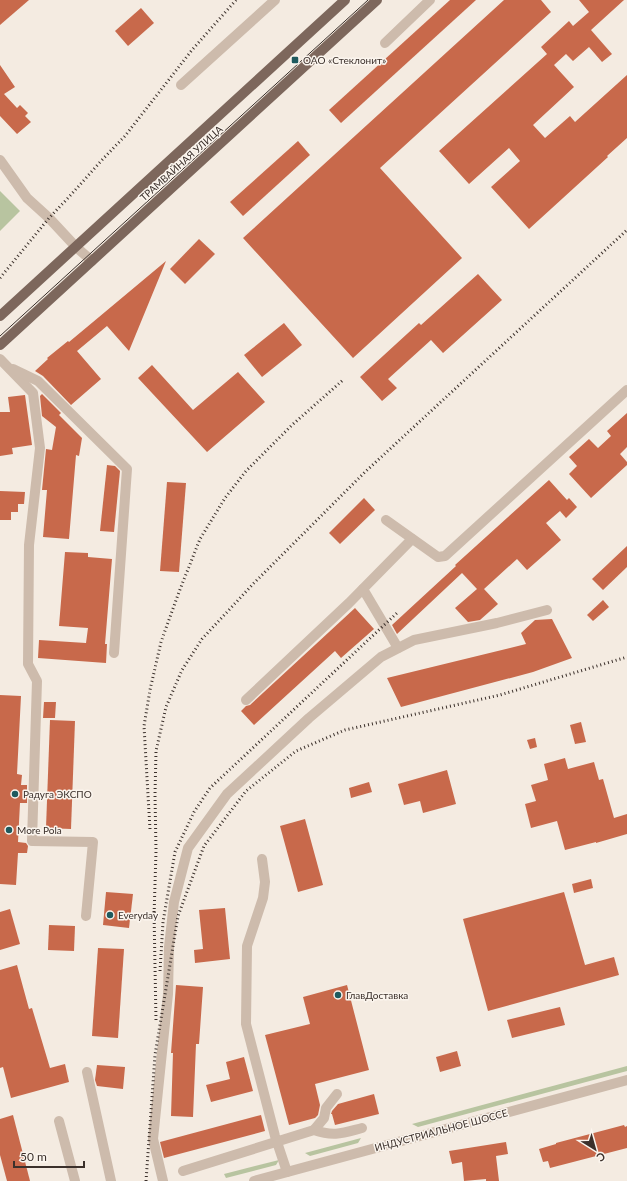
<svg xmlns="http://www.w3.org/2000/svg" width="627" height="1181" font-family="Lato,sans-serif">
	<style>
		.green { fill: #b8c4a0 }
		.building { fill: #c8694b }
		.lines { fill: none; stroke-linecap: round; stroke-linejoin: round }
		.minor { stroke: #cdbbac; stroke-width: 10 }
		.major { stroke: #7d675c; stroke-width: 10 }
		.tram { stroke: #3b302b; stroke-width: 1 }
		.rail { stroke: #3b302b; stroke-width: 3; stroke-dasharray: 1 3; stroke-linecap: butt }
		.poi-dot { fill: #1f5a5e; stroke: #fbf5ee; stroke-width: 1.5 }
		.labels { text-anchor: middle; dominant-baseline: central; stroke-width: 3; stroke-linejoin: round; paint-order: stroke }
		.poi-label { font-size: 10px; fill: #3b302b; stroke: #fbf5ee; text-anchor: start }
		.street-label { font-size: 10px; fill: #3b302b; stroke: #fbf5ee }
	</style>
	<rect width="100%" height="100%" fill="#f4ebe1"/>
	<g class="green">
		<path d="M 0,191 L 20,211 L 0,231 Z"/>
		<path d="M 627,1066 L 627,1071 L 418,1127 L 412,1124 Z"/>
		<path d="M 361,1138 L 358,1143 L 310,1156 L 305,1153 Z"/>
		<path d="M 279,1160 L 276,1165 L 226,1178 L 224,1174 Z"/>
	</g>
	<g class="building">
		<path d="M 0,0 L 29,0 L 0,25 Z"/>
		<path d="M 450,0 L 476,0 L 341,123 L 329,110 Z"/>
		<path d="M 504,0 L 541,0 L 551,12 L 380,168 L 462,258 L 353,358 L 243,238 Z"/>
		<path d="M 579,0 L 624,0 L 591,30 L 612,54 L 602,62 L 589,47 L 573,61 L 566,54 L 554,65 L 574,87 L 533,125 L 545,138 L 570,116 L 575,122 L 627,75 L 627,138 L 607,156 L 608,157 L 529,229 L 491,187 L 520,161 L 509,148 L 469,184 L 439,151 L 547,54 L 541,47 L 569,21 L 573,26 L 589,12 Z"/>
		<path d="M 141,8 L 154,23 L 128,46 L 115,31 Z"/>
		<path d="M 0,65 L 15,87 L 4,94 L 17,108 L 20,105 L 28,113 L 25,116 L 31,122 L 17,134 L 0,116 Z"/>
		<path d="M 298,141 L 310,155 L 243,216 L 230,202 Z"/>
		<path d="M 199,239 L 215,254 L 185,284 L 170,269 Z"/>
		<path d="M 166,261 L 129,351 L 107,326 L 77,351 L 101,379 L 71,405 L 43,376 L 35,371 L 48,359 L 47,358 L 68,341 L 69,342 L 99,317 Z"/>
		<path d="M 478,274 L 502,300 L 443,353 L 431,340 L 388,379 L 397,388 L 382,401 L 360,377 L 419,323 L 421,325 Z"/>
		<path d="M 284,323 L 302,345 L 262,377 L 244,355 Z"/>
		<path d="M 152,365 L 193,410 L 238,372 L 265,402 L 207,452 L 138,378 Z"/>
		<path d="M 42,394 L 61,413 L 59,415 L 82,438 L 79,456 L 76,455 L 69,539 L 43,537 L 47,490 L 42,490 L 46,449 L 52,450 L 56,427 L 42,416 L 40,396 Z"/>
		<path d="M 25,395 L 32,445 L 12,448 L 13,454 L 0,456 L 0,412 L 10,412 L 8,397 Z"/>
		<path d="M 627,413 L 627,447 L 620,454 L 627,462 L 627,465 L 591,498 L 569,474 L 577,466 L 569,457 L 589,439 L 598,448 L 611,436 L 607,431 Z"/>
		<path d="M 107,465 L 115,466 L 120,471 L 114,532 L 100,531 Z"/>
		<path d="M 549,480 L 567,500 L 569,498 L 577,507 L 566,518 L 560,511 L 546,523 L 561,540 L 527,570 L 517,559 L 484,589 L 498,604 L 480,620 L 468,622 L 455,608 L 477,589 L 462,573 L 397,634 L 392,625 L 456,566 L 455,565 Z"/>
		<path d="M 167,482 L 186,483 L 179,572 L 160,571 Z"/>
		<path d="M 0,491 L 25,492 L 24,504 L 18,504 L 18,512 L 11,512 L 11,520 L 0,520 Z"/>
		<path d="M 364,498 L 375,510 L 340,544 L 329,533 Z"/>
		<path d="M 627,546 L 627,567 L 603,590 L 592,579 Z"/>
		<path d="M 65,552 L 88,553 L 88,557 L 112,559 L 105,644 L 107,644 L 106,663 L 38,658 L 39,640 L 86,643 L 88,628 L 59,626 Z"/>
		<path d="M 603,600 L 609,607 L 593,621 L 587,615 Z"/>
		<path d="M 355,608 L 374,629 L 341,658 L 335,651 L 254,725 L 241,711 L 246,706 L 250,705 Z"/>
		<path d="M 552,619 L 572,658 L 533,672 L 401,707 L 387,678 L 526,644 L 521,633 L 535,620 Z"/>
		<path d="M 0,695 L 21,696 L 17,774 L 22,775 L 21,785 L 27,785 L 27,803 L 20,803 L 18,842 L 26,843 L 28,846 L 27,853 L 18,853 L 16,885 L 0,884 Z"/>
		<path d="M 44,702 L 56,702 L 55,718 L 43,718 Z"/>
		<path d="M 50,720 L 75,721 L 71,829 L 46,828 Z"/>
		<path d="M 581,722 L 586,742 L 575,744 L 570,725 Z"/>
		<path d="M 535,738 L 537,747 L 530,749 L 527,740 Z"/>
		<path d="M 565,758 L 568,769 L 594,762 L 599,780 L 603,779 L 614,818 L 627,814 L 627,834 L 596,843 L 596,842 L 565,850 L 557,821 L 531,828 L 525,804 L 536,801 L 531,785 L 548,780 L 544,764 Z"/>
		<path d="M 447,770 L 456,804 L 423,813 L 420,801 L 404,805 L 398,784 Z"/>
		<path d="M 369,782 L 372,792 L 351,798 L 349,788 Z"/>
		<path d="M 305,819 L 323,885 L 298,892 L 280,826 Z"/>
		<path d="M 591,879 L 593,888 L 574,893 L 572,884 Z"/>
		<path d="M 106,892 L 133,894 L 129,928 L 103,925 Z"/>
		<path d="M 564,892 L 585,965 L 614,957 L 619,975 L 488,1011 L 463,919 Z"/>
		<path d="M 225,908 L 230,959 L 195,963 L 194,950 L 203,949 L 199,910 Z"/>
		<path d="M 10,909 L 20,944 L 0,950 L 0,912 Z"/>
		<path d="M 49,925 L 75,926 L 74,951 L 48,950 Z"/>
		<path d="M 98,948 L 124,949 L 118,1038 L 92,1036 Z"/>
		<path d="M 17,965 L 29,1009 L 32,1008 L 50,1068 L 65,1064 L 69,1082 L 11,1098 L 3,1067 L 0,1068 L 0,970 Z"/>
		<path d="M 176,985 L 203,987 L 199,1044 L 196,1044 L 193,1117 L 171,1116 L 173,1053 L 171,1053 Z"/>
		<path d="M 347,985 L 369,1070 L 315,1084 L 320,1105 L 318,1115 L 315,1118 L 289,1125 L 265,1035 L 310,1024 L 303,997 Z"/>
		<path d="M 560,1007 L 565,1025 L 512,1038 L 507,1020 Z"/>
		<path d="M 457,1051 L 461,1066 L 440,1072 L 436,1057 Z"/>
		<path d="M 244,1057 L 253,1091 L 211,1102 L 206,1085 L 230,1079 L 226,1062 Z"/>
		<path d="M 97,1065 L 125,1067 L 123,1089 L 97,1086 L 95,1080 Z"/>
		<path d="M 374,1094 L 379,1114 L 335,1125 L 332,1114 L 331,1114 L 332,1111 L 338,1104 Z"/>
		<path d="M 13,1115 L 30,1181 L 7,1181 L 0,1155 L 0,1119 Z"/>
		<path d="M 261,1115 L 265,1131 L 164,1158 L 160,1142 Z"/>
		<path d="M 624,1125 L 625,1127 L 627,1126 L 627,1148 L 550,1168 L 548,1161 L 543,1162 L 539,1149 L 556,1144 L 556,1143 Z"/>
		<path d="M 506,1142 L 508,1154 L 496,1156 L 499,1181 L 486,1181 L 486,1179 L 464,1181 L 462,1162 L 452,1164 L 449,1151 Z"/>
	</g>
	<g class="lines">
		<g class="minor">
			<path d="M 385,43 L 430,0"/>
			<path d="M 181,85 L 275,0"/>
			<path d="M 0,160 L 27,198 L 49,218 L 76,247 L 92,261"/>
			<path d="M 0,359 L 33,393 L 40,448 L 29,545 L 28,664 L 37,681 L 32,841 L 93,842 L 86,916"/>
			<path d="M 13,369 L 38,381 L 127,469 L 114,653"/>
			<path d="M 386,520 L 438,557 L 445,556 L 627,390"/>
			<path d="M 363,589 L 398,648"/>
			<path d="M 246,700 L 349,603 L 412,539"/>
			<path d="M 262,859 L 265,882 L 263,898 L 247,946 L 246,1024 L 275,1136 L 287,1172"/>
			<path d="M 87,1072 L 111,1181"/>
			<path d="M 59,1121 L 75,1181"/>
			<path d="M 314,1130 L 324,1118 L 326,1108 L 337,1094"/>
			<path d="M 183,1171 L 314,1130 C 334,1137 343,1133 362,1128"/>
			<path d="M 163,1181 L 153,1139 L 168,994 L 169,947 L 174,902 L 188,848 L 227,794 L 309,718 L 381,657 L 414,640 L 497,623 L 547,610"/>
			<path d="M 254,1181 L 627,1080"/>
		</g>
		<g class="major">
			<path d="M 0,316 L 345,0"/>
			<path d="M 0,345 L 377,0"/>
		</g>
		<path class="tram" d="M 0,336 L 368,0"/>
		<g class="rail">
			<path d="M 0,278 L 49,218 L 69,197 L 101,161 L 125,136 L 192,50 L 236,0"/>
			<path d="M 150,829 L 144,726 L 150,690 L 161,642 L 179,592 L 200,539 L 225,498 L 246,471 L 292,425 L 343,380"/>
			<path d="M 154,911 L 156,1021"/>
			<path d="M 154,917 L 156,851 L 155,795 L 156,751 L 166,707 L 182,670 L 202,639 L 254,583 L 365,472 L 627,230"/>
			<path d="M 160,971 L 163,922 L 175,852 L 194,812 L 210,788 L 397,613"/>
			<path d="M 146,1181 L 155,1055 L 178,916 L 204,846 L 246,791 L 296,751 L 345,730 L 500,695 L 627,657"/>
		</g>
	</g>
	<g class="poi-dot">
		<rect x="291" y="56" width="8" height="8" rx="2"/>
		<circle cx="15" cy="794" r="4"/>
		<circle cx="9" cy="830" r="4"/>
		<circle cx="110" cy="915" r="4"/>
		<circle cx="338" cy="995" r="4"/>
	</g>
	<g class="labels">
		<g class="poi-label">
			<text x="303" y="60">ОАО «Стеклонит»</text>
			<text x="23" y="794">Радуга ЭКСПО</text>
			<text x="17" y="830">More Pola</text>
			<text x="118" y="915">Everyday</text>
			<text x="346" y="995">ГлавДоставка</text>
		</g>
		<g class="street-label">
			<text transform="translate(181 163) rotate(-42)">ТРАМВАЙНАЯ УЛИЦА</text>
			<text transform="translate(441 1130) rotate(-15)">ИНДУСТРИАЛЬНОЕ ШОССЕ</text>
		</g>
	</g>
	<g transform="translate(595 1149) rotate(143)" stroke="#fbf5ee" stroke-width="3" paint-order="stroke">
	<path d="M0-3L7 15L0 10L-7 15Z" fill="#3b302b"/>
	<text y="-6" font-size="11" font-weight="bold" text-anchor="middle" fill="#3b302b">С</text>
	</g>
	<path d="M14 1161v6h70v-6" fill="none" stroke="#3b302b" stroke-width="2"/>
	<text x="20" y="1161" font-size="12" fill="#3b302b" stroke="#fbf5ee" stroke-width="3" paint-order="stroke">50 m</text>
</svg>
